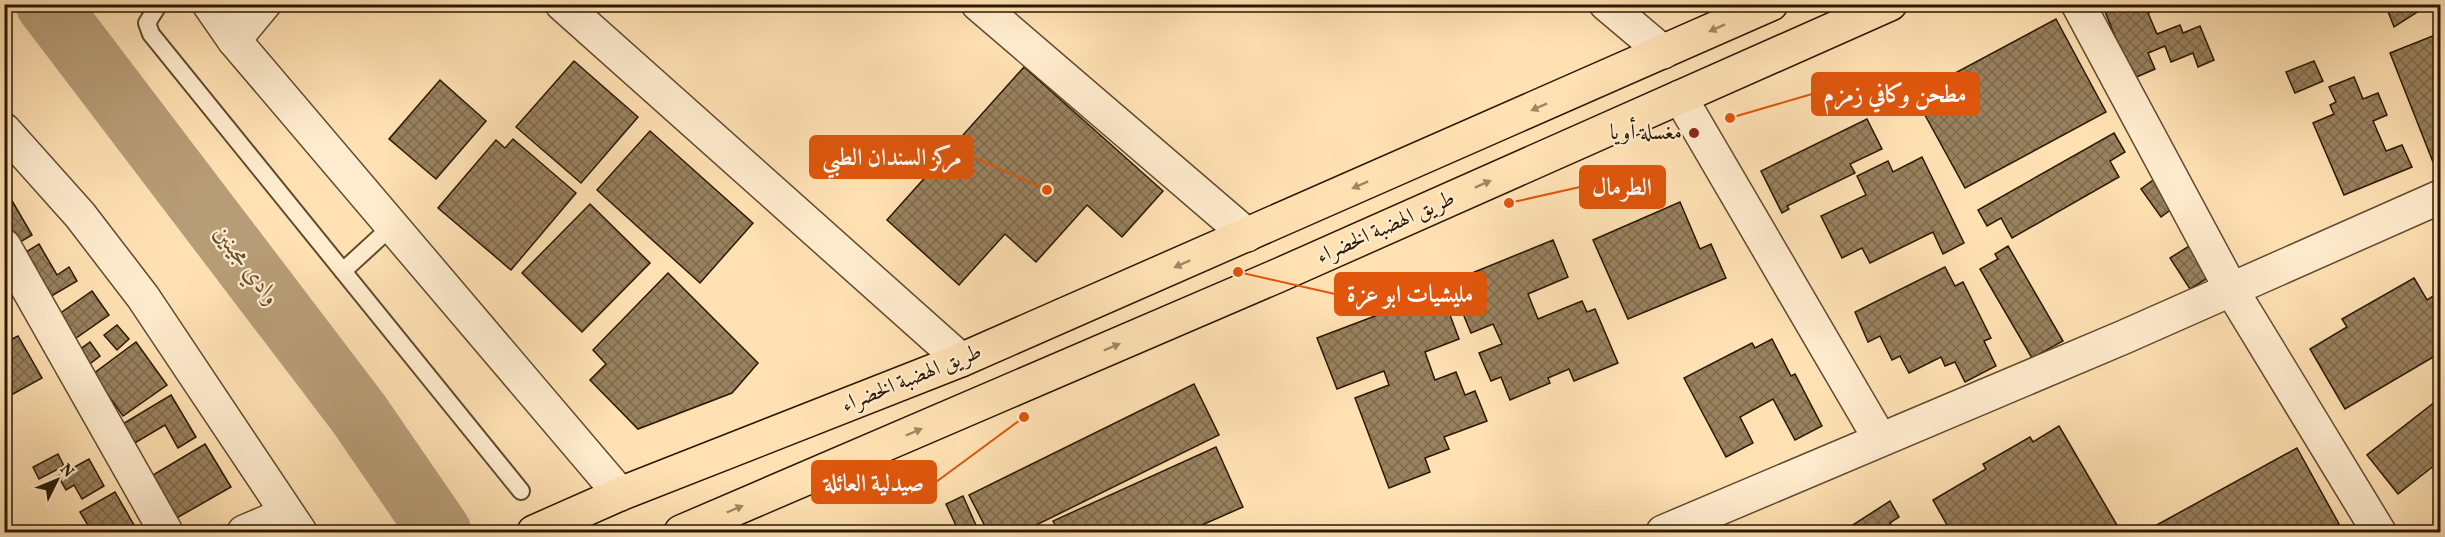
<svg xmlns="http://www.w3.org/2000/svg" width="2445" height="537" font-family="Vollkorn,Amiri,serif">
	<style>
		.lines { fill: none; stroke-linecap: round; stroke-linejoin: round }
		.river { stroke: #b79d77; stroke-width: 63 }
		.building { fill: url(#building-cross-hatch); stroke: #2b1802; stroke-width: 1.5 }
		.lane-casing { stroke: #604a2e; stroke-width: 20 }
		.street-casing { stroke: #604a2e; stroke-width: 36 }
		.primary-casing { stroke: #2b1802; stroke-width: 36 }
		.lane { stroke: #ffecce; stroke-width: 16 }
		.street { stroke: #ffecce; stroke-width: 33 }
		.primary { stroke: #ffe1b3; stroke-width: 33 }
		.oneway { fill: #a08763 }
		.poi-dot { fill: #8f2418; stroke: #ffecce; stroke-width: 2 }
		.labels { text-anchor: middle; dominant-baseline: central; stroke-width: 4.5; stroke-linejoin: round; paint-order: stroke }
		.poi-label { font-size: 22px; fill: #2b1802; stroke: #ffecce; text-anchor: end }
		.street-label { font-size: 22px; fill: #2b1802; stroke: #ffecce }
		.water-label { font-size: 24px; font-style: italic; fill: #634d31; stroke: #ffecce }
		.leader { fill: none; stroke: #df560c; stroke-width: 2 }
		.callout-dot { fill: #df560c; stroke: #ffecce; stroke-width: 2 }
		.callout { fill: #df560c; stroke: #df560c; stroke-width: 2 }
		.callout-label { font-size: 24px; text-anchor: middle; font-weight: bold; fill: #fff }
	</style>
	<defs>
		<pattern id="building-cross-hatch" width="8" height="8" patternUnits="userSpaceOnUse" patternTransform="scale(1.5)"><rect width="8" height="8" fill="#99815e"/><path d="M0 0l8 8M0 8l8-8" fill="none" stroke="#7d694b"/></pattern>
	</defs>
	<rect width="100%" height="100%" fill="#ffe1b3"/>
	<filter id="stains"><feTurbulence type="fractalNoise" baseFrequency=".00333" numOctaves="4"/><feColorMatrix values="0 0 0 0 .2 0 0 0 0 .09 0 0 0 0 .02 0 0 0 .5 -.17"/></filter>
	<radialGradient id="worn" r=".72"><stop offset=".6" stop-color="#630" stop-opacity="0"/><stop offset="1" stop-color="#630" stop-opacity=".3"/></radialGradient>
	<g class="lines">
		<path class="river" d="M 47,4 L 359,414 L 440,532"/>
	</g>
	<g class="building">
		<path d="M 2102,4 L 2169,4 L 2148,13 L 2157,34 L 2180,25 L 2183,33 L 2200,26 L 2214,60 L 2198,67 L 2193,53 L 2171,62 L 2165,46 L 2148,53 L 2155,69 L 2132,79 Z"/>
		<path d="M 2385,4 L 2430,4 L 2394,27 Z"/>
		<path d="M 2056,19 L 2106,112 L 1965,188 L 1914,95 Z"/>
		<path d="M 2440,33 L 2440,159 L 2433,162 L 2390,53 Z"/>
		<path d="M 574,61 L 638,117 L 581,183 L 516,127 Z"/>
		<path d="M 2314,61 L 2323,81 L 2295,93 L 2286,72 Z"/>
		<path d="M 1024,67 L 1163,191 L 1122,237 L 1087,205 L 1036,262 L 1005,234 L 959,285 L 887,220 Z"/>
		<path d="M 2354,77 L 2363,99 L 2378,93 L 2387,115 L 2373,121 L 2386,151 L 2402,145 L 2412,167 L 2344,195 L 2313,123 L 2334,114 L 2330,105 L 2336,102 L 2329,87 Z"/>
		<path d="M 440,80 L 486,121 L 436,179 L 389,139 Z"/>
		<path d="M 1867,119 L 1882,149 L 1850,164 L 1855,173 L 1787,206 L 1789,209 L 1782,213 L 1761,171 Z"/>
		<path d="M 650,131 L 753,223 L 700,283 L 597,190 Z"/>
		<path d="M 2114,133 L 2125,152 L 2110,161 L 2119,177 L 2012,238 L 2001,218 L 1987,226 L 1978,210 Z"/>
		<path d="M 513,139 L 576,193 L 511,270 L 438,208 L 496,140 L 505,148 Z"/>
		<path d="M 1922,157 L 1964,243 L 1943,254 L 1933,232 L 1870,263 L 1862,248 L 1842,258 L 1821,216 L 1866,195 L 1857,176 L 1888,161 L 1893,172 Z"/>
		<path d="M 2153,180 L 2173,208 L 2161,217 L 2141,189 Z"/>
		<path d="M 11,199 L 32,235 L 10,248 L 4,238 L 4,203 Z"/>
		<path d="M 1680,202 L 1700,249 L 1711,244 L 1726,278 L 1628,319 L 1593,240 Z"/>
		<path d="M 590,204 L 650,263 L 582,332 L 522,273 Z"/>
		<path d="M 1553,240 L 1568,277 L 1528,294 L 1538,319 L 1582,301 L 1587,312 L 1595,309 L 1618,363 L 1574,381 L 1569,369 L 1548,378 L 1550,383 L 1510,400 L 1501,377 L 1491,381 L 1479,353 L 1502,344 L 1493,324 L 1471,333 L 1450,282 Z"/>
		<path d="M 2194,243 L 2214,274 L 2190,289 L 2170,258 Z"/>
		<path d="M 39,244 L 57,275 L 69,267 L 77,281 L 43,301 L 18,257 Z"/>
		<path d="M 2008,246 L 2063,341 L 2032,358 L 1980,269 L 1998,259 L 1995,254 Z"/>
		<path d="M 1945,267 L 1955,286 L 1963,282 L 1991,338 L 1984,341 L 1996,366 L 1965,382 L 1955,362 L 1945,366 L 1941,357 L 1909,373 L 1900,356 L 1892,360 L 1880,336 L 1868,342 L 1855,312 Z"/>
		<path d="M 668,273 L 758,363 L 732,393 L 638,429 L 590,380 L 606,364 L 593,350 Z"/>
		<path d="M 2414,278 L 2427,300 L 2438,293 L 2440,298 L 2440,353 L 2345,409 L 2310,349 L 2347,327 L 2342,319 Z"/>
		<path d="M 92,291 L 109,315 L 69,343 L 52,319 Z"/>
		<path d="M 1441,291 L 1459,339 L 1425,352 L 1435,380 L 1456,372 L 1465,395 L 1475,391 L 1487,421 L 1444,437 L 1449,449 L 1425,458 L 1430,472 L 1389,488 L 1355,398 L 1389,385 L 1384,371 L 1337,389 L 1317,338 Z"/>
		<path d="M 117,325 L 129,339 L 117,350 L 104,335 Z"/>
		<path d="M 18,336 L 42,378 L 4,399 L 4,343 Z"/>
		<path d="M 1772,339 L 1791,376 L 1795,374 L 1822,426 L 1795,440 L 1773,399 L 1740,417 L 1753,443 L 1726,457 L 1684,378 L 1752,343 L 1755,348 Z"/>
		<path d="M 90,342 L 100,356 L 87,366 L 76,352 Z"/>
		<path d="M 136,342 L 167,385 L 123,416 L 93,374 Z"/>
		<path d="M 1194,384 L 1219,435 L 1022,532 L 988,532 L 969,495 Z"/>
		<path d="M 171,395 L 196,437 L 178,448 L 165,425 L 128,447 L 116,428 Z"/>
		<path d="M 2440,398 L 2440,461 L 2398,494 L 2367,455 Z"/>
		<path d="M 2059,426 L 2121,532 L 1951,532 L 1933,500 L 1986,469 L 1983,464 L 2030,437 L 2033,442 Z"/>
		<path d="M 205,444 L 231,487 L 168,523 L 143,481 Z"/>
		<path d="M 1216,447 L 1243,507 L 1186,532 L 1059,532 L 1053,521 Z"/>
		<path d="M 2297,448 L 2339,524 L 2324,532 L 2144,532 Z"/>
		<path d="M 58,454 L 64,466 L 39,479 L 33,467 Z"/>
		<path d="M 89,459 L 104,486 L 82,499 L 74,485 L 66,490 L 58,476 Z"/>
		<path d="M 115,492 L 138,532 L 92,532 L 80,512 Z"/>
		<path d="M 963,496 L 979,532 L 959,532 L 946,504 Z"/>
		<path d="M 1890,501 L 1899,517 L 1890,523 L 1896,532 L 1842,532 Z"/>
	</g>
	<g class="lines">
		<g class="lane-casing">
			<g id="lane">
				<path d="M 159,4 L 147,23 L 151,34 L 521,491"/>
				<path d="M 343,271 L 391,227"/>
			</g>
		</g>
		<g class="street-casing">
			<g id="street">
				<path d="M 209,4 L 234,40 L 620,494"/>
				<path d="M 562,4 L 961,360"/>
				<path d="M 978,4 L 1247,235"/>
				<path d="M 1606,4 L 1663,52"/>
				<path d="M 2078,4 L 2231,289 L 2379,532"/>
				<path d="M 234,40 L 264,4"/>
				<path d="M 1680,97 L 1880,439"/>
				<path d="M 4,130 L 80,215 L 143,297 L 300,532"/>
				<path d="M 4,246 L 166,532"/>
				<path d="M 244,532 L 286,514"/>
				<path d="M 1663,532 L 2124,337 L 2440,197"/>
			</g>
		</g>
		<g class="primary-casing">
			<g id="primary">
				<path d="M 534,532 L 620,494 L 961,360 L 1771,4"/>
				<path d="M 681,532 L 1277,276 L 1890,4"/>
			</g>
		</g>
		<use href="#lane" class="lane"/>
		<use href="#street" class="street"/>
		<use href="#primary" class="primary"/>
	</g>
	<defs><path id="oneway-solid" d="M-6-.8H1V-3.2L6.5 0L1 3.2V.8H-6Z" transform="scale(1.5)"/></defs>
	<g class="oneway">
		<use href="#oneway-solid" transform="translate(1717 28) rotate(156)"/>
		<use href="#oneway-solid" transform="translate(1539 107) rotate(156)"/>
		<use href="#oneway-solid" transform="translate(1483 184) rotate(-24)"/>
		<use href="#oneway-solid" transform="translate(1360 185) rotate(156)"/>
		<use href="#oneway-solid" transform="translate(1182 264) rotate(156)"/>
		<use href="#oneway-solid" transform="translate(1112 347) rotate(-23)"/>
		<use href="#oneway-solid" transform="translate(914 432) rotate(-23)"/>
		<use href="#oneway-solid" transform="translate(735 509) rotate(-23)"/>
	</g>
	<circle class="poi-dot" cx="1694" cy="133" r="6"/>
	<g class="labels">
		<g class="poi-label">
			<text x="1682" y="133">مغسلة أويا</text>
		</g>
		<g class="street-label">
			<text transform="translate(1386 228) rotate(-24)">طريق الهضبة الخضراء</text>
			<text transform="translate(912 379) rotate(-22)">طريق الهضبة الخضراء</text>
		</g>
		<g class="water-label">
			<text transform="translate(246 266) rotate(53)">وادي مجينين</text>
		</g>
	</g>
	<path class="leader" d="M1730 118L1812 94M1047 190L973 157M1509 203L1580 187M1238 272L1335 294M1024 417L936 482"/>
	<g class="callout-dot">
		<circle cx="1730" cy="118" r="6"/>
		<circle cx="1047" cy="190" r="6"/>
		<circle cx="1509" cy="203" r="6"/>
		<circle cx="1238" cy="272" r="6"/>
		<circle cx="1024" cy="417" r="6"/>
	</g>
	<g class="callout">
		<rect x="1812" y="73" width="167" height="42" rx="6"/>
		<rect x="810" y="136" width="163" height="42" rx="6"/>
		<rect x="1580" y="166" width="85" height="42" rx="6"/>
		<rect x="1335" y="273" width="151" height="42" rx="6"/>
		<rect x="812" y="461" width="124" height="42" rx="6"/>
	</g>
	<g class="callout-label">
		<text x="1895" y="102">مطحن وكافي زمزم</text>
		<text x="892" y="165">مركز السندان الطبي</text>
		<text x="1622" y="195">الطرمال</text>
		<text x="1410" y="302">مليشيات ابو عزة</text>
		<text x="874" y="491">صيدلية العائلة</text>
	</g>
	<rect width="2445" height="537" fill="none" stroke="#ffe1b3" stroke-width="24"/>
	<rect x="6" y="6" width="2433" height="525" fill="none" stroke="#2b1802" stroke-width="3"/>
	<rect x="12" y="12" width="2421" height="513" fill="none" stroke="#2b1802" stroke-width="1.5"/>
	<g transform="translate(57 480) rotate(47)" stroke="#ffecce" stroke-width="4.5" paint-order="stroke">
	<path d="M0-4.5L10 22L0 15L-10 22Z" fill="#2b1802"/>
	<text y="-9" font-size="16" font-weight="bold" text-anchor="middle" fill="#2b1802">N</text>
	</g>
	<rect width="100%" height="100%" filter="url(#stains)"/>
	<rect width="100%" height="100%" fill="url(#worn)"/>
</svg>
